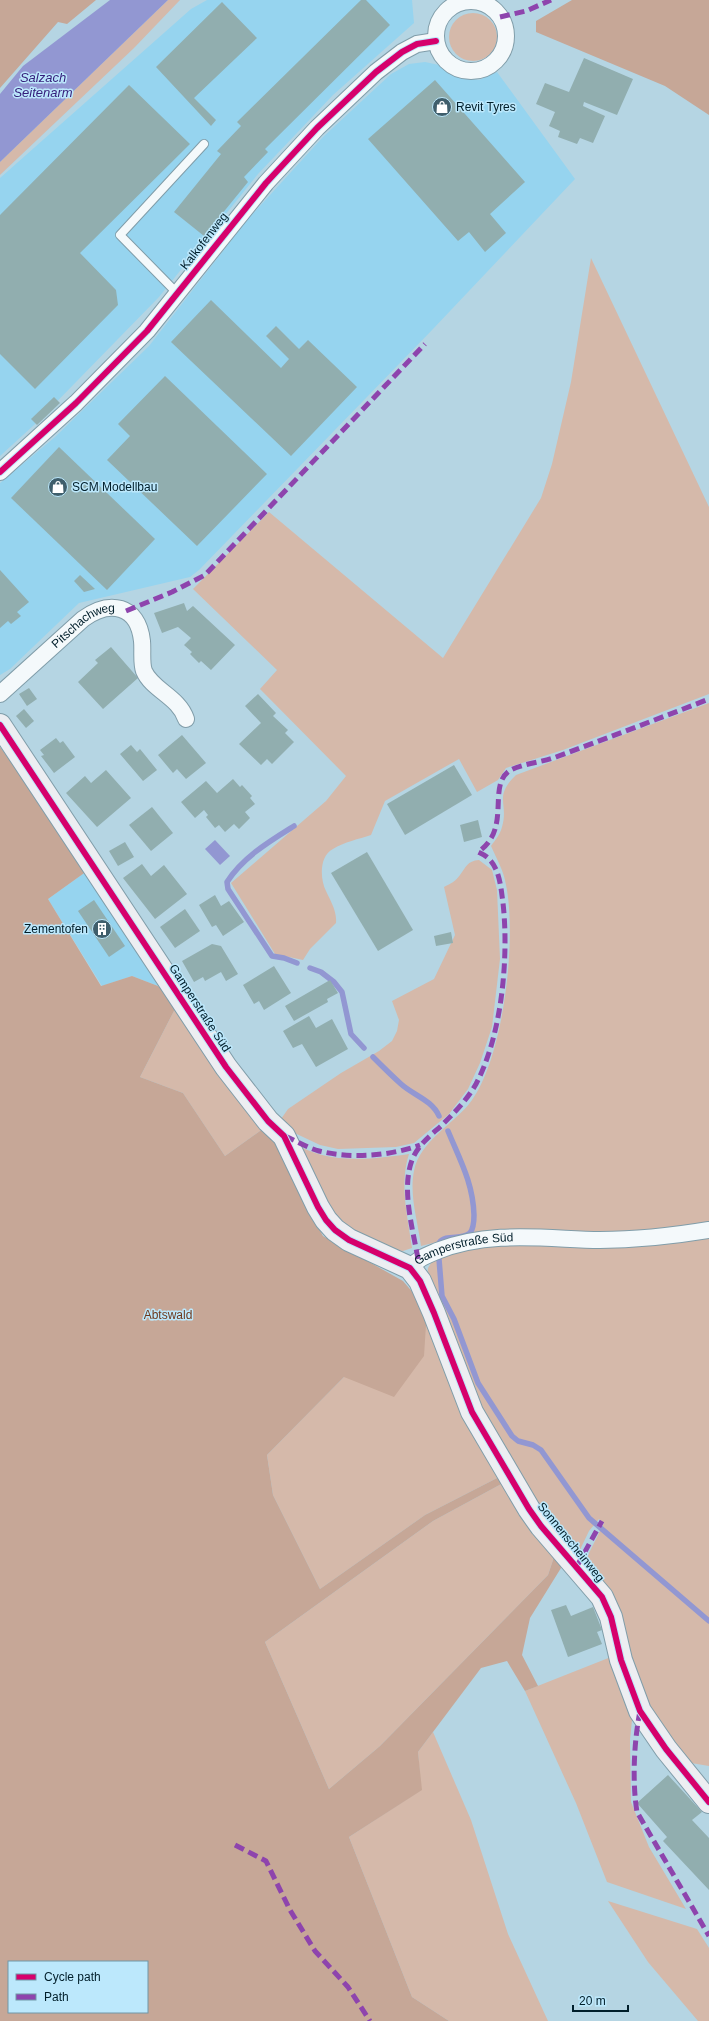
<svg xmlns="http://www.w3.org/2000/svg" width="709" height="2021" font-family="Arial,sans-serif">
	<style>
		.built { fill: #96d4ef }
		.green { fill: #d5b9aa }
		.forest { fill: #c6a797; fill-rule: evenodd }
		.water { fill: #9297d2 }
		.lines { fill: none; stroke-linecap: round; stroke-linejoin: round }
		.stream { stroke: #9297d2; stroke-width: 5.5 }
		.building { fill: #91aeaf }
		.lane-casing { stroke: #809da9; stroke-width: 10 }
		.street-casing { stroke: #809da9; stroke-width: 18 }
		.secondary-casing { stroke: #809da9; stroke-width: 24 }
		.path { stroke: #c2ccd1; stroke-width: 2.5; stroke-dasharray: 3 3; stroke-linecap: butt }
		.lane { stroke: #f4f9fb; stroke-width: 8 }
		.street { stroke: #f4f9fb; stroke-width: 16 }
		.secondary { stroke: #edeef2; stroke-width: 22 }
		.quiet { stroke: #8e44ad; stroke-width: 5; stroke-dasharray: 10 5; stroke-linecap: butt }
		.cycleway-casing { stroke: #bce8fc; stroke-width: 8 }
		.cycleway { stroke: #d6006c; stroke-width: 6 }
		.labels { text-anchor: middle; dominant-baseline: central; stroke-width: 3; stroke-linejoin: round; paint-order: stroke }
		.poi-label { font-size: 12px; fill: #001e2a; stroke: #bce8fc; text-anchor: start }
		.street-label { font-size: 12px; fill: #001e2a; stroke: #bce8fc }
		.park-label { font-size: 12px; fill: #6e371a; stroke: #bce8fc }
		.water-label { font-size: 13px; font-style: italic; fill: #341d7a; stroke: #bce8fc }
	</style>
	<rect width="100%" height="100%" fill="#b5d5e3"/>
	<g class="built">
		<path d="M 207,0 L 412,0 L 414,23 L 333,95 L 258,174 L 159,297 L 34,425 L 0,456 L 0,178 L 191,9 Z"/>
		<path d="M 425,62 L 439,65 L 465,78 L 479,80 L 497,72 L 575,179 L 433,329 L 199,570 L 190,577 L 79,603 L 10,669 L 0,675 L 0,483 L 55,437 L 149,346 L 248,219 L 323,137 L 391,74 L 409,64 Z"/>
		<path d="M 87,871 L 158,986 L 132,976 L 102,986 L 48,899 Z"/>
	</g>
	<g class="green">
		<path d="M 168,0 L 180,0 L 134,48 L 0,175 L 0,162 Z"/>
		<circle cx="473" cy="37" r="24"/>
		<path d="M 591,258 L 709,507 L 709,694 L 563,750 L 506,768 L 498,780 L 477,792 L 459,759 L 385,801 L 371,835 C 359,839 344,842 333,849 C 319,856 320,879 326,891 C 331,902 337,911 336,923 L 310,949 L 303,960 L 275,954 L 231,883 L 326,801 L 346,776 L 260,689 L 277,670 L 193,589 L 269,512 L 443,658 L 541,498 L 552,464 L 571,382 Z"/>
		<path d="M 709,703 L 709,1224 L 660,1231 L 453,1238 L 421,1246 C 418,1222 409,1195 414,1171 C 420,1140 455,1124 472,1100 C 504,1055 517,938 506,885 C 504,871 497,860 491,846 C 495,840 500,835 502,827 C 509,803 493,797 516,775 Z"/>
		<path d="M 479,860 L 492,870 L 497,890 L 500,959 L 492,1027 L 480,1063 L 468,1089 L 449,1114 L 414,1143 L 396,1147 L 338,1149 L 320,1145 L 284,1128 L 281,1119 L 288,1109 L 341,1073 L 379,1051 L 392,1041 L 397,1031 L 399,1020 L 392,1001 L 434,979 L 455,935 L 444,887 C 450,884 456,881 460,875 C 466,867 467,861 479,860 Z"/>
		<path d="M 176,1007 L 267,1126 L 225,1156 L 183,1093 L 140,1077 Z"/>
		<path d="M 295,1145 C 304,1148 313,1153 322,1155 C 349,1162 382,1158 409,1154 C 399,1184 408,1218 412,1248 L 403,1251 L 388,1250 L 345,1232 Z"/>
		<path d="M 709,1233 L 709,1766 L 685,1762 L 663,1737 L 585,1561 L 604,1523 L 599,1519 L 589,1531 L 577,1556 L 546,1522 L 477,1407 L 427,1280 L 428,1268 L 434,1258 L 475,1245 Z"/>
		<path d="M 427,1309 L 501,1476 L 425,1515 L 320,1589 L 273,1495 L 267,1455 L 344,1377 Z"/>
		<path d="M 505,1482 L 556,1551 L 548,1575 L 380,1746 L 329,1789 L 265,1642 L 433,1521 Z"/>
		<path d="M 616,1655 L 633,1710 L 630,1740 L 631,1802 L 649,1847 L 686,1909 L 607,1882 L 576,1803 L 525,1691 Z"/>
		<path d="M 433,1732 L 471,1820 L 508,1934 L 548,2021 L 449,2021 L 412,1997 L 349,1837 L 421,1790 L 418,1752 Z"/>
		<path d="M 608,1901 L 697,1929 L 709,1948 L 709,2021 L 698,2021 L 648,1962 Z"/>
	</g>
	<g class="forest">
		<path d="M 0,0 L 96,0 L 67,24 L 58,22 L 0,88 Z"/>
		<path d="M 572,0 L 709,0 L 709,115 L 665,86 L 536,32 L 536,21 Z"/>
		<path d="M 0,747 L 54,817 L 87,871 L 48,899 L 101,986 L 132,976 L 158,986 L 176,1007 L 140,1077 L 183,1093 L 225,1156 L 267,1126 L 302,1199 L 323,1236 L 403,1281 L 427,1309 L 424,1356 L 394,1397 L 344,1377 L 267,1455 L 273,1495 L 320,1589 L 425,1515 L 501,1476 L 505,1482 L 433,1521 L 265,1642 L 329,1789 L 380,1746 L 548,1575 L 556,1551 L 561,1568 L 530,1618 L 522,1655 L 538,1686 L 525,1691 L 507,1661 L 481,1668 L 418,1752 L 422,1790 L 349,1837 L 412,1997 L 449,2021 L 0,2021 ZM 9,1962 L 147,1962 L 147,2012 L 9,2012 Z"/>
	</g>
	<g class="water">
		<path d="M 110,0 L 168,0 L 0,162 L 0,94 L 23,66 Z"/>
		<path d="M 215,840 L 230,856 L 220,865 L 205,849 Z"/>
	</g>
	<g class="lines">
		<g class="stream">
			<path d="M 294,826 C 270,841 243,857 227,882 L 228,889 L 272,956 L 284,958 L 297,963"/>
			<path d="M 310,968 L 321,972 L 334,982 L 342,992 L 351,1034 L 364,1048"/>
			<path d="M 373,1057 C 382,1066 391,1075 401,1084 C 413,1095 432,1100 439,1116"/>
			<path d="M 439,1243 C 446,1233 462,1241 470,1233 C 474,1228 474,1221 474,1215 C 473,1183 460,1160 448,1131"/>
			<path d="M 439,1259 L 442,1296 L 454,1319 L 478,1383 L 512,1436 L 518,1441 L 533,1445 L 541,1450 L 589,1518 L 709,1621"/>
		</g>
	</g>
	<g class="building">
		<path d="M 361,0 L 366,0 L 390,25 L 265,149 L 268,152 L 244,177 L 248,182 L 204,236 L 174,212 L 221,154 L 217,151 L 241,126 L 237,122 Z"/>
		<path d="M 222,2 L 257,38 L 194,98 L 216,120 L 211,126 L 156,67 Z"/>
		<path d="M 584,58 L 633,79 L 617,115 L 584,102 L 583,106 L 605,116 L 593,143 L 580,138 L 577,144 L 558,137 L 560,131 L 549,126 L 555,112 L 536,104 L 545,83 L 569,92 Z"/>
		<path d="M 435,80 L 525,182 L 490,214 L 506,233 L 485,252 L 469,232 L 458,241 L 368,139 Z"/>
		<path d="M 129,85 L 190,144 L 80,253 L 116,290 L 118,305 L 35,389 L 0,354 L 0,215 Z"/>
		<path d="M 211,300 L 281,368 L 289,359 L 266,336 L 276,326 L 299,349 L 308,340 L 357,387 L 291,456 L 171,342 Z"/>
		<path d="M 165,376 L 267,474 L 197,546 L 107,460 L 130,436 L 118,424 Z"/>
		<path d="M 54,397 L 60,403 L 37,425 L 31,419 Z"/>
		<path d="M 59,447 L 155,539 L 107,590 L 11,498 Z"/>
		<path d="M 0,570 L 29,602 L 17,612 L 21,616 L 11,624 L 8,621 L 0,628 Z"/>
		<path d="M 80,575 L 95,589 L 84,592 L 74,581 Z"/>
		<path d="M 184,603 L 187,611 L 193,606 L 235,645 L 211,670 L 201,661 L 199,663 L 190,654 L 192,652 L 184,645 L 191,638 L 178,627 L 162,633 L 154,613 Z"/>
		<path d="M 111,647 L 138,678 L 103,709 L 78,682 L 98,663 L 95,660 Z"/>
		<path d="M 29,688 L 37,699 L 27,706 L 19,694 Z"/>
		<path d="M 258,694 L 276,713 L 273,716 L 288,730 L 285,733 L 294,742 L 272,764 L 267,759 L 261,765 L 239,744 L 261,723 L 245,706 Z"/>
		<path d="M 24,709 L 34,721 L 26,728 L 16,716 Z"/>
		<path d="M 182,735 L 206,763 L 186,779 L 177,769 L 173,773 L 158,755 Z"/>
		<path d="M 56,738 L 60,743 L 63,741 L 75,757 L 54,773 L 41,756 L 44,755 L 40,750 Z"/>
		<path d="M 131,745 L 137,752 L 140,749 L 157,770 L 143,781 L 120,754 Z"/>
		<path d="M 454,765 L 472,795 L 405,835 L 387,804 Z"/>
		<path d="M 106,770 L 131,798 L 97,827 L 66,793 L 85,776 L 91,783 Z"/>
		<path d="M 233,779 L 240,787 L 242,785 L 252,796 L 250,798 L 255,804 L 245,812 L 250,818 L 239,829 L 234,824 L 225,832 L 219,825 L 215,828 L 206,817 L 208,815 L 204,810 L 195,818 L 181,802 L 206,781 L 217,793 Z"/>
		<path d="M 152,807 L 173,833 L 151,851 L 129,825 Z"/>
		<path d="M 478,820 L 482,837 L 464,842 L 460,825 Z"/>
		<path d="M 125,842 L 134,857 L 118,866 L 109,851 Z"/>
		<path d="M 367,852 L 413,930 L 378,951 L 331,873 Z"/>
		<path d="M 142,864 L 151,876 L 164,865 L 187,894 L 155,919 L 123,878 Z"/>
		<path d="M 215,895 L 221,906 L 229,901 L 244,922 L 223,936 L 216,925 L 212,927 L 199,905 Z"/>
		<path d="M 94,900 L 125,946 L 109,957 L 78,911 Z"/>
		<path d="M 185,909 L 200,931 L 175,948 L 160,927 Z"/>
		<path d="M 451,932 L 453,943 L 436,946 L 434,936 Z"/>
		<path d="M 212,944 L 221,946 L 238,974 L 226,981 L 221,972 L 205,981 L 203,977 L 194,982 L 182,961 Z"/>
		<path d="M 274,966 L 291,993 L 264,1010 L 259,1001 L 254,1004 L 243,985 Z"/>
		<path d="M 330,980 L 338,993 L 327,999 L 328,1002 L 294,1021 L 285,1006 Z"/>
		<path d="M 309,1016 L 316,1028 L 332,1019 L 348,1049 L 316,1067 L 302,1044 L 293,1048 L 283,1031 Z"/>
		<path d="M 566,1605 L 571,1616 L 593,1607 L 602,1630 L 597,1632 L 602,1644 L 568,1657 L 551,1610 Z"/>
		<path d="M 668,1775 L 702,1812 L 692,1820 L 709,1838 L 709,1890 L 663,1841 L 667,1837 L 637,1803 Z"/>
	</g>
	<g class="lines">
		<g class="lane-casing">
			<path id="lane" d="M 177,293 L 120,235 L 204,144"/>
		</g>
		<g class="street-casing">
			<g id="street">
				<circle cx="471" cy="36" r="35"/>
				<path d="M 0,472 L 76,403 L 147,331 L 266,183 L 317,128 L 376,72 L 402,52 L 417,44 L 436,41"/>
				<path id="s1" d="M 0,694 L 83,619 C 109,600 138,604 142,641 C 143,650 141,663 144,671 C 152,690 179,697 186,719"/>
				<path id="s2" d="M 410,1268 C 419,1258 425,1256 437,1251 C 490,1230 545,1239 600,1240 C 637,1240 673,1236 709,1230"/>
			</g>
		</g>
		<g class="secondary-casing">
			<path id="secondary" d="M 0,725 L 226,1067 L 268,1121 L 284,1136 L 318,1207 L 326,1220 L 335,1230 L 349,1240 L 410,1268 L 420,1281 L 434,1313 L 472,1412 L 529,1509 L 541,1526 L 602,1597 L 611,1617 L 621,1660 L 640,1711 L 666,1749 L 709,1802"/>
		</g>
		<path class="path" d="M 454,0 L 457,4"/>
		<use href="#lane" class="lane"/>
		<use href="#street" class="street"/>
		<use href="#secondary" class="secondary"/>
		<g class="quiet">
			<path d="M 500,17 L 526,11 L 551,0"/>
			<path d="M 126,611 L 172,592 L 205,575 L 425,344"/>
			<path d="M 285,1136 C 296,1141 308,1148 319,1151 C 351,1159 390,1156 420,1145"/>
			<path d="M 418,1259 C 413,1229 401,1190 412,1160 C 418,1145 430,1136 441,1126 C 454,1113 467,1100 476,1084 C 502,1035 509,957 503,903 C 501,889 500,871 490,860 C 487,856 482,854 478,852 C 512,829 487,787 509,771 C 520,764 543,762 556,757 C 607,738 658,719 709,699"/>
			<path d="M 577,1566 L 602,1521"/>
			<path d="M 640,1711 C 634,1741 632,1782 637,1812 L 709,1936"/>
			<path d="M 235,1845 L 266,1861 L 290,1910 L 315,1951 L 348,1987 L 370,2021"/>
		</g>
		<g class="cycleway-casing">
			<g id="cycleway">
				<path d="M 0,472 L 76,403 L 147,331 L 266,183 L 317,128 L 376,72 L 402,52 L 417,44 L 436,41"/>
				<path d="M 0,725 L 226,1067 L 268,1121 L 284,1136 L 318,1207 L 326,1220 L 335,1230 L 349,1240 L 410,1268 L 420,1281 L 434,1313 L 472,1412 L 529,1509 L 541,1526 L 602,1597 L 611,1617 L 621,1660 L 640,1711 L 666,1749 L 709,1802"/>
			</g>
		</g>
		<use href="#cycleway" class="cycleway"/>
	</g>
	<defs>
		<g id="shop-disc" transform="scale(1)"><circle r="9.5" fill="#3f5e6b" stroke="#bce8fc"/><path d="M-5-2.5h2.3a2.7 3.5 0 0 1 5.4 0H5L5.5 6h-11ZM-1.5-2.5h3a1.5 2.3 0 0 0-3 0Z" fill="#fff"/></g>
		<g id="building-disc" transform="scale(1)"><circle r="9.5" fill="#3f5e6b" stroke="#bce8fc"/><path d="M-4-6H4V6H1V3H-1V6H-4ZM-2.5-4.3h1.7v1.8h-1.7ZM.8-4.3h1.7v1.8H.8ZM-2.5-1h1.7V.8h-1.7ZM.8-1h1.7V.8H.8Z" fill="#fff"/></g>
	</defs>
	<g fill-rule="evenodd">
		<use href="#shop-disc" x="442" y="107"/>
		<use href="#shop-disc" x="58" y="487"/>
		<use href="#building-disc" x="102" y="929"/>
	</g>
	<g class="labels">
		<g class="poi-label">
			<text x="456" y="107">Revit Tyres</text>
			<text x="72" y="487">SCM Modellbau</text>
			<text x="88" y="929" text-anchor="end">Zementofen</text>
		</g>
		<g class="street-label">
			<text transform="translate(204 241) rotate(-52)">Kalkofenweg</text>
			<text stroke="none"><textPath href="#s1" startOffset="109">Pitschachweg</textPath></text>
			<text transform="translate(200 1008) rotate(57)">Gamperstraße Süd</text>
			<text stroke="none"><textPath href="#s2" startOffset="59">Gamperstraße Süd</textPath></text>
			<text transform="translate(571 1542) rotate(51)">Sonnenscheinweg</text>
		</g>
		<g class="park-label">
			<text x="168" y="1315">Abtswald</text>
		</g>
		<g class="water-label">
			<text x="43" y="77">Salzach<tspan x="43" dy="15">Seitenarm</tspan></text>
		</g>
	</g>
	<rect x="8" y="1961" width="140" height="52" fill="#bce8fc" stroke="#7197a8"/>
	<rect x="16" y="1974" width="20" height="6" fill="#d6006c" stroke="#7197a8"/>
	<text x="44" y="1981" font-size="12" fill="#001e2a">Cycle path</text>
	<rect x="16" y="1994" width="20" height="6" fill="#8e44ad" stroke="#7197a8"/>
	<text x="44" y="2001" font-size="12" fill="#001e2a">Path</text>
	<path d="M573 2005v6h55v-6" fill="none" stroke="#001e2a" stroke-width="2"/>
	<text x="579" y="2005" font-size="12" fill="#001e2a" stroke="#bce8fc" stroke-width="3" paint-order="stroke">20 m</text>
</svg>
